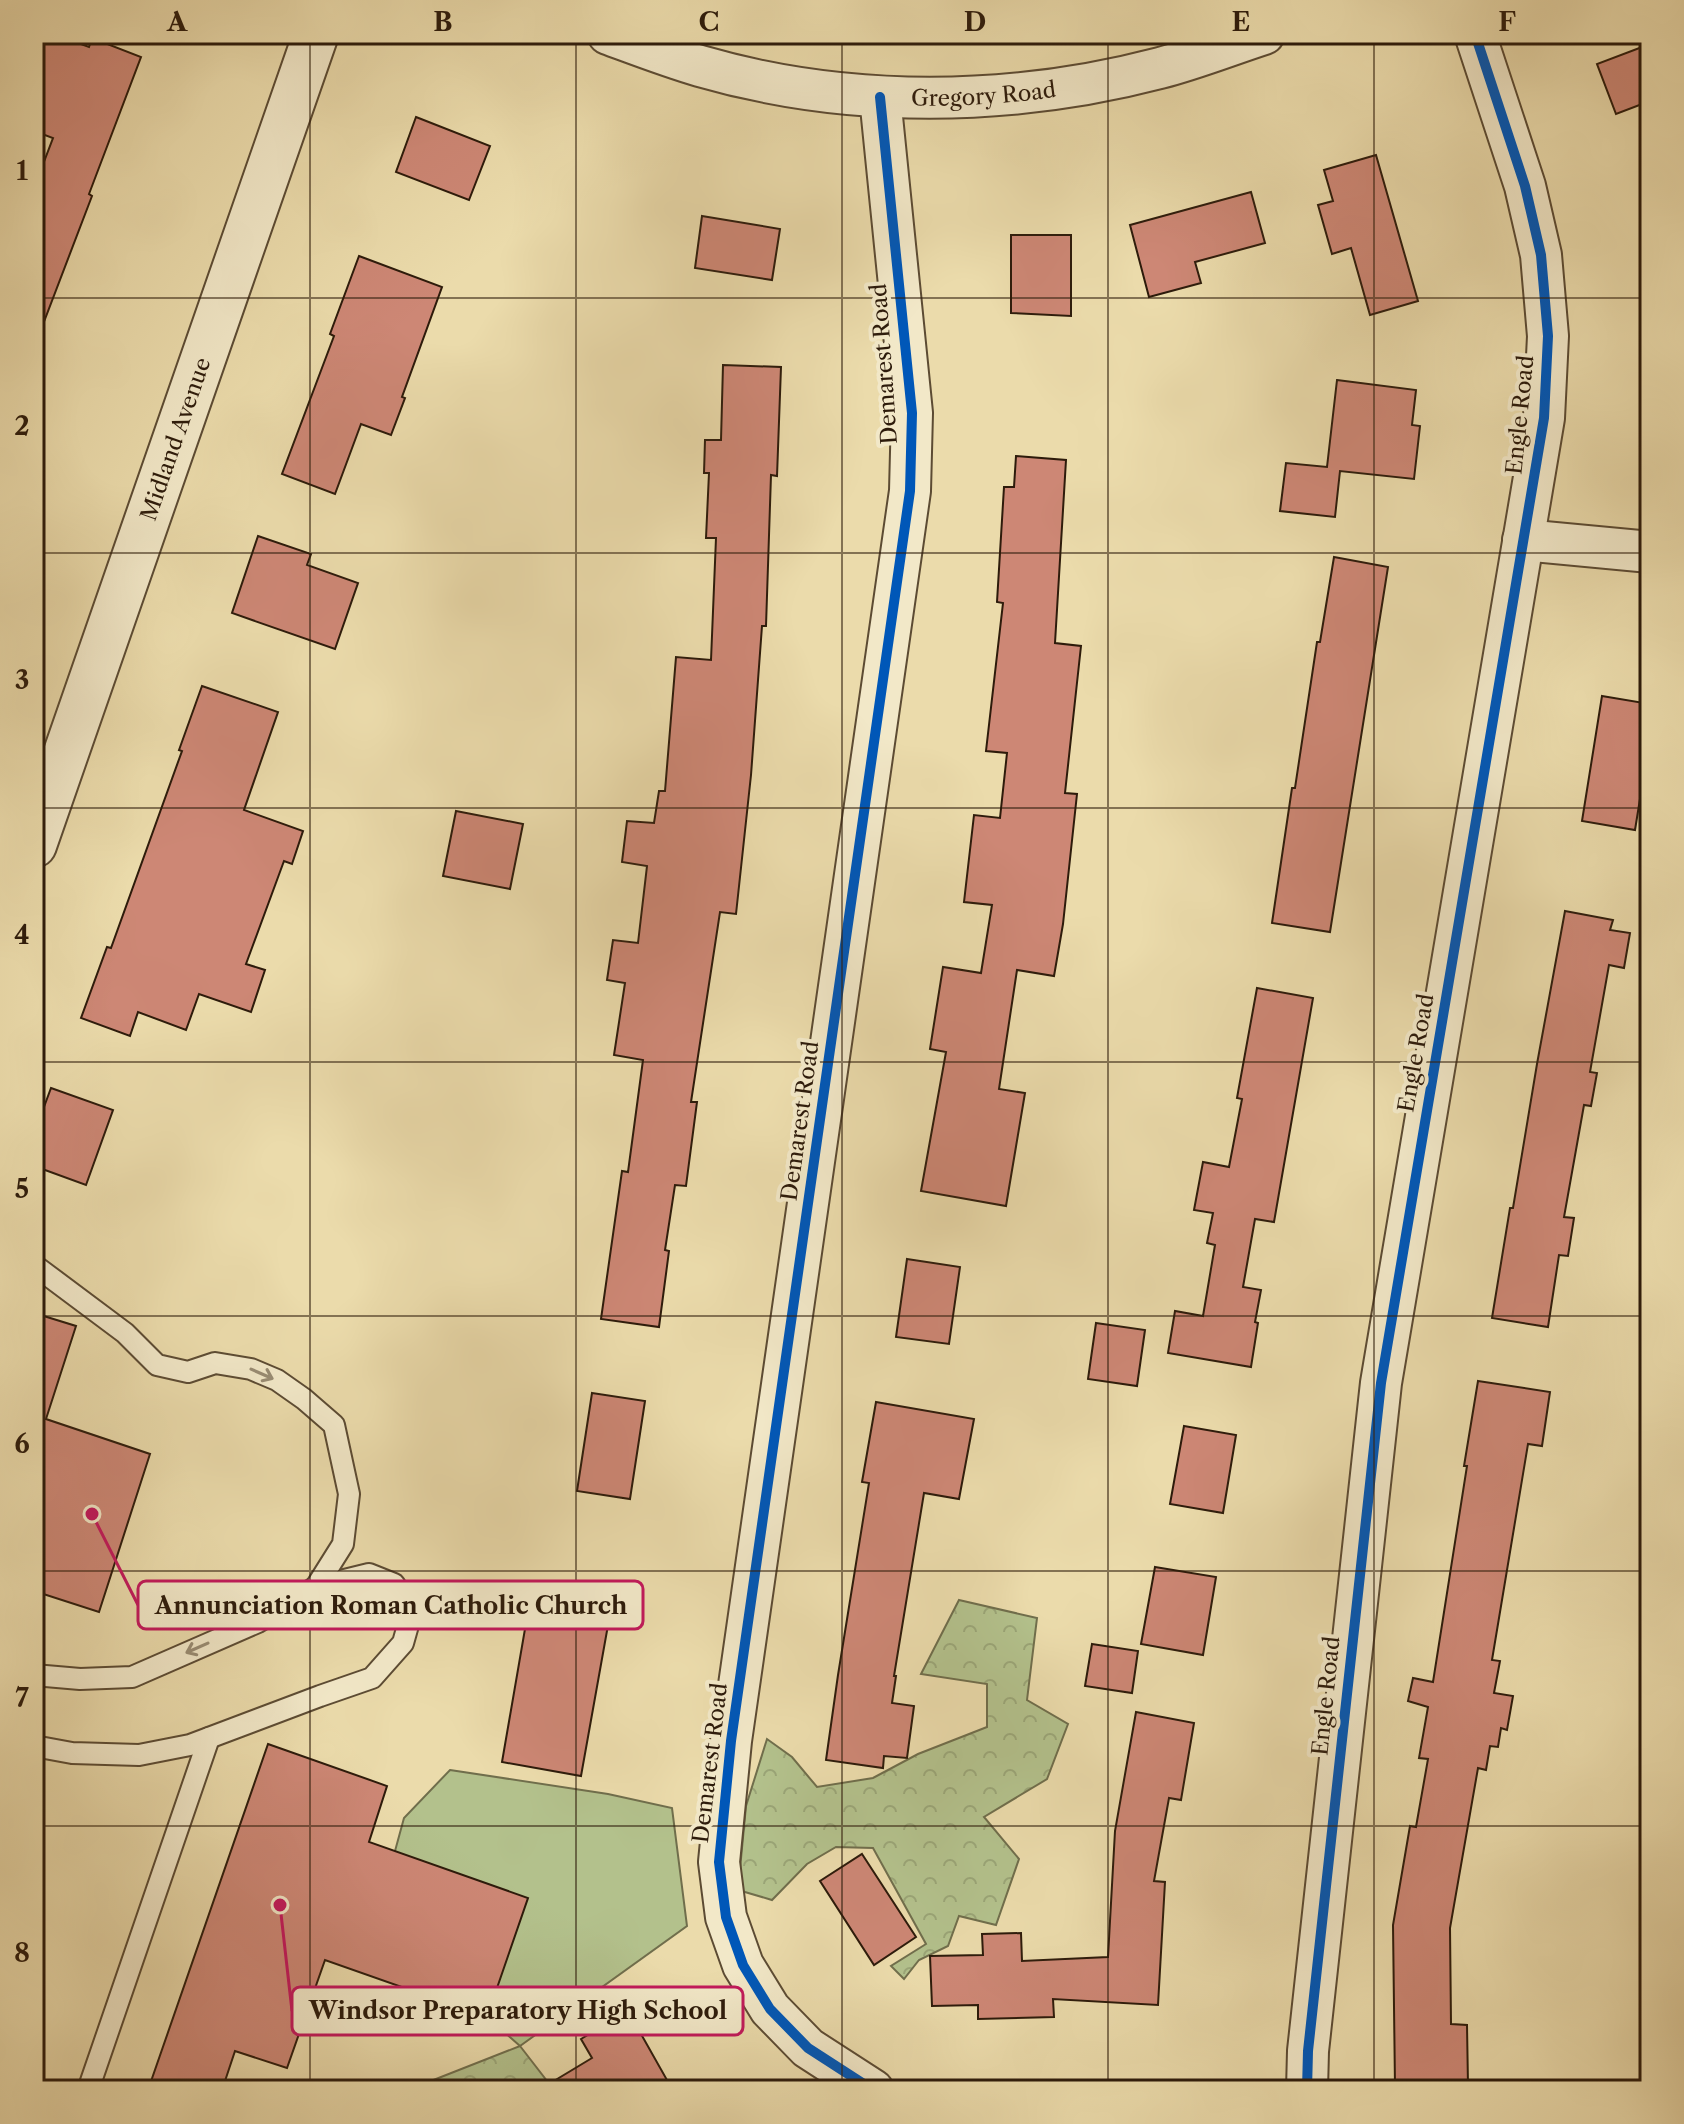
<svg xmlns="http://www.w3.org/2000/svg" width="1684" height="2124" font-family="'Libre Caslon Text',serif">
	<style>
		.forest { fill: url(#forest-crowns); stroke: #706e4c; stroke-width: 2 }
		.garden { fill: #b3c18c; stroke: #706e4c; stroke-width: 2 }
		.building { fill: #cd8775; stroke: #2d1b0b; stroke-width: 2 }
		.lines { fill: none; stroke-linecap: round; stroke-linejoin: round }
		.service-casing { stroke: #5c4b33; stroke-width: 24 }
		.minor-casing { stroke: #5c4b33; stroke-width: 44 }
		.tertiary-casing { stroke: #5c4b33; stroke-width: 48 }
		.service { stroke: #f2e8c8; stroke-width: 20 }
		.minor { stroke: #f2e8c8; stroke-width: 40 }
		.tertiary { stroke: #f2e8c8; stroke-width: 44 }
		.cycleway-casing { stroke: #f2e8c8; stroke-width: 15 }
		.cycleway { stroke: #0057b8; stroke-width: 10 }
		.oneway { stroke: #998c73 }
		.grid { fill: none; stroke: #2d1b0b; stroke-width: 2; stroke-opacity: 0.55 }
		.labels { text-anchor: middle; dominant-baseline: central; stroke-width: 8; stroke-linejoin: round; paint-order: stroke }
		.street-label { font-size: 22px; fill: #2d1b0b; stroke: #f2e8c8 }
		.leader { fill: none; stroke: #c2185b; stroke-width: 3 }
		.callout-dot { fill: #c2185b; stroke: #f2e8c8; stroke-width: 3 }
		.callout { fill: #f2e8c8; stroke: #c2185b; stroke-width: 3 }
		.callout-label { font-size: 24px; text-anchor: middle; font-weight: bold; fill: #2d1b0b }
		.neatline { fill: none; stroke: #2d1b0b; stroke-width: 3 }
		.grid-label { font-size: 26px; text-anchor: middle; font-weight: bold; fill: #2d1b0b }
	</style>
	<defs>
		<pattern id="forest-crowns" width="20" height="18" patternUnits="userSpaceOnUse" patternTransform="scale(2)"><rect width="20" height="18" fill="#b3c18c"/><path d="M2 6a3 3 0 1 1 6 0M12 15a3 3 0 1 1 6 0" fill="none" stroke="#9aa577"/></pattern>
	</defs>
	<rect width="100%" height="100%" fill="#ebdbab"/>
	<filter id="stains"><feTurbulence type="fractalNoise" baseFrequency=".0025" numOctaves="4"/><feColorMatrix values="0 0 0 0 .2 0 0 0 0 .09 0 0 0 0 .02 0 0 0 .5 -.17"/></filter>
	<radialGradient id="worn" r=".72"><stop offset=".6" stop-color="#630" stop-opacity="0"/><stop offset="1" stop-color="#630" stop-opacity=".3"/></radialGradient>
	<g class="forest">
		<path d="M 959,1600 L 1037,1618 L 1027,1700 L 1068,1724 L 1047,1779 L 984,1817 L 1019,1859 L 996,1925 L 959,1916 L 948,1946 L 919,1960 L 904,1979 L 891,1966 L 926,1944 L 873,1848 L 836,1847 L 807,1864 L 772,1900 L 738,1890 L 746,1806 L 767,1739 L 792,1757 L 817,1787 L 873,1778 L 918,1754 L 987,1727 L 987,1684 L 921,1674 Z"/>
		<path d="M 520,2046 L 554,2090 L 408,2090 Z"/>
	</g>
	<path class="garden" d="M 450,1770 L 608,1794 L 672,1808 L 687,1926 L 520,2046 L 487,2017 L 395,1851 L 404,1818 Z"/>
	<g class="building">
		<path d="M 47,34 L 53,34 L 89,47 L 92,38 L 141,57 L 89,194 L 92,196 L 37,340 L 34,339 L 34,188 L 53,138 L 34,131 L 34,69 Z"/>
		<path d="M 1650,44 L 1650,101 L 1616,114 L 1597,64 Z"/>
		<path d="M 416,117 L 490,146 L 469,200 L 396,172 Z"/>
		<path d="M 1376,155 L 1418,301 L 1370,315 L 1351,248 L 1332,254 L 1318,205 L 1333,201 L 1324,170 Z"/>
		<path d="M 1251,192 L 1265,243 L 1195,262 L 1201,283 L 1149,297 L 1130,225 Z"/>
		<path d="M 702,216 L 780,229 L 772,280 L 695,268 Z"/>
		<path d="M 1011,235 L 1071,235 L 1071,316 L 1011,313 Z"/>
		<path d="M 359,256 L 442,287 L 402,397 L 405,398 L 391,435 L 361,424 L 335,494 L 282,474 L 334,336 L 330,334 Z"/>
		<path d="M 723,365 L 781,367 L 777,476 L 771,475 L 766,626 L 762,626 L 751,775 L 736,914 L 720,912 L 691,1102 L 697,1102 L 686,1186 L 675,1185 L 665,1250 L 669,1251 L 659,1327 L 601,1319 L 622,1171 L 628,1172 L 643,1060 L 614,1055 L 625,983 L 607,980 L 613,940 L 638,943 L 647,866 L 622,862 L 627,821 L 654,823 L 659,791 L 665,791 L 676,657 L 711,660 L 716,538 L 706,538 L 709,473 L 704,473 L 705,440 L 721,440 Z"/>
		<path d="M 1337,380 L 1416,390 L 1412,425 L 1420,426 L 1414,479 L 1340,471 L 1335,517 L 1280,511 L 1286,463 L 1327,467 Z"/>
		<path d="M 1016,456 L 1066,460 L 1055,643 L 1081,646 L 1065,793 L 1077,794 L 1063,924 L 1054,976 L 1017,970 L 999,1089 L 1025,1093 L 1006,1206 L 921,1191 L 946,1052 L 930,1049 L 943,967 L 981,973 L 992,905 L 964,902 L 974,815 L 1000,818 L 1007,753 L 986,751 L 1003,603 L 997,602 L 1004,487 L 1014,487 Z"/>
		<path d="M 258,536 L 311,554 L 307,565 L 358,583 L 335,649 L 232,613 Z"/>
		<path d="M 1334,557 L 1388,567 L 1330,932 L 1272,923 L 1292,788 L 1295,788 L 1317,642 L 1320,642 Z"/>
		<path d="M 202,686 L 278,712 L 244,810 L 303,831 L 292,864 L 284,861 L 246,964 L 265,970 L 251,1012 L 199,994 L 186,1030 L 138,1012 L 130,1036 L 81,1018 L 107,947 L 111,948 L 182,751 L 179,750 Z"/>
		<path d="M 1602,696 L 1650,704 L 1650,737 L 1635,830 L 1582,821 Z"/>
		<path d="M 456,811 L 523,824 L 510,889 L 443,876 Z"/>
		<path d="M 1565,911 L 1613,920 L 1610,930 L 1630,933 L 1624,968 L 1609,965 L 1590,1072 L 1597,1073 L 1591,1106 L 1584,1105 L 1564,1217 L 1574,1218 L 1568,1256 L 1559,1255 L 1548,1327 L 1492,1318 L 1510,1208 L 1513,1208 L 1537,1064 Z"/>
		<path d="M 1257,988 L 1313,998 L 1274,1222 L 1255,1219 L 1243,1287 L 1261,1290 L 1255,1322 L 1258,1323 L 1251,1367 L 1168,1353 L 1175,1311 L 1203,1316 L 1215,1245 L 1207,1243 L 1213,1213 L 1194,1210 L 1203,1162 L 1229,1167 L 1242,1099 L 1237,1098 Z"/>
		<path d="M 51,1088 L 113,1110 L 86,1185 L 34,1166 L 34,1134 Z"/>
		<path d="M 907,1259 L 960,1267 L 949,1344 L 896,1337 Z"/>
		<path d="M 34,1313 L 76,1326 L 46,1419 L 150,1454 L 99,1612 L 34,1591 Z"/>
		<path d="M 1096,1323 L 1145,1330 L 1137,1386 L 1088,1379 Z"/>
		<path d="M 1478,1381 L 1550,1392 L 1542,1446 L 1528,1444 L 1492,1660 L 1500,1661 L 1494,1693 L 1513,1696 L 1507,1730 L 1501,1728 L 1498,1747 L 1490,1746 L 1486,1770 L 1478,1768 L 1450,1928 L 1451,2024 L 1467,2025 L 1468,2085 L 1395,2086 L 1393,1925 L 1410,1826 L 1416,1827 L 1428,1759 L 1419,1758 L 1428,1707 L 1408,1701 L 1413,1678 L 1433,1682 L 1467,1466 L 1464,1466 Z"/>
		<path d="M 592,1393 L 645,1401 L 630,1499 L 577,1491 Z"/>
		<path d="M 876,1402 L 974,1419 L 959,1499 L 924,1493 L 894,1676 L 896,1676 L 892,1703 L 914,1706 L 907,1758 L 884,1756 L 883,1768 L 826,1760 L 838,1675 L 869,1483 L 862,1482 Z"/>
		<path d="M 1184,1426 L 1236,1435 L 1223,1513 L 1170,1504 Z"/>
		<path d="M 1155,1567 L 1216,1577 L 1203,1655 L 1141,1644 Z"/>
		<path d="M 530,1600 L 610,1614 L 581,1776 L 502,1762 Z"/>
		<path d="M 1092,1644 L 1138,1651 L 1132,1693 L 1085,1686 Z"/>
		<path d="M 1136,1712 L 1194,1723 L 1181,1800 L 1169,1798 L 1154,1881 L 1165,1882 L 1158,2005 L 1053,1999 L 1054,2017 L 978,2019 L 978,2005 L 932,2006 L 930,1956 L 983,1955 L 982,1934 L 1021,1933 L 1022,1961 L 1108,1957 L 1115,1831 Z"/>
		<path d="M 268,1744 L 387,1786 L 369,1842 L 528,1898 L 487,2017 L 325,1960 L 287,2068 L 235,2051 L 222,2090 L 148,2090 Z"/>
		<path d="M 862,1854 L 916,1937 L 874,1965 L 820,1881 Z"/>
		<path d="M 628,2011 L 667,2080 L 649,2090 L 539,2090 L 592,2058 L 581,2039 Z"/>
	</g>
	<g class="lines">
		<g class="service-casing">
			<g id="service">
				<path d="M 34,1265 L 125,1333 L 157,1365 L 188,1372 L 215,1363 L 251,1369 L 277,1380 L 304,1399 L 334,1425 L 349,1494 L 343,1544 L 316,1587"/>
				<path d="M 34,1675 L 80,1679 L 132,1677 L 258,1622 L 316,1587 L 369,1574 L 394,1584 L 412,1611 L 403,1643 L 372,1678 L 320,1696 L 190,1745 L 139,1755 L 72,1753 L 34,1746"/>
				<path d="M 88,2090 L 209,1738"/>
			</g>
		</g>
		<g class="minor-casing">
			<g id="minor">
				<path id="s1" d="M 608,34 C 638,45 669,57 700,66 C 848,109 1011,107 1160,68 C 1195,59 1230,45 1264,34"/>
				<path d="M 1523,540 L 1650,552"/>
				<path d="M 873,2090 L 808,2048 L 770,2009 L 743,1965 L 726,1917 L 719,1862 L 731,1741 L 910,491 L 912,413 L 880,97"/>
				<path d="M 1307,2090 L 1308,2051 L 1381,1383 L 1544,418 L 1548,336 L 1541,255 L 1525,186 L 1475,34"/>
			</g>
		</g>
		<g class="tertiary-casing">
			<g id="tertiary">
				<path id="s2" d="M 34,845 L 316,34"/>
			</g>
		</g>
		<use href="#service" class="service"/>
		<use href="#minor" class="minor"/>
		<use href="#tertiary" class="tertiary"/>
		<g class="cycleway-casing">
			<g id="cycleway">
				<path d="M 873,2090 L 808,2048 L 770,2009 L 743,1965 L 726,1917 L 719,1862 L 731,1741 L 910,491 L 912,413 L 880,97"/>
				<path d="M 1307,2090 L 1308,2051 L 1381,1383 L 1544,418 L 1548,336 L 1541,255 L 1525,186 L 1475,34"/>
			</g>
		</g>
		<use href="#cycleway" class="cycleway"/>
	</g>
	<defs><path id="oneway-shaft" d="M-6 0H5M1.5-3L5.5 0L1.5 3" fill="none" stroke-width="1.6" stroke-linecap="round" stroke-linejoin="round" transform="scale(2)"/></defs>
	<g class="oneway">
		<use href="#oneway-shaft" transform="translate(262 1374) rotate(24)"/>
		<use href="#oneway-shaft" transform="translate(197 1648) rotate(156)"/>
	</g>
	<path class="grid" d="M 310,34 L 310,2090M 576,34 L 576,2090M 842,34 L 842,2090M 1108,34 L 1108,2090M 1374,34 L 1374,2090M 34,298 L 1650,298M 34,553 L 1650,553M 34,808 L 1650,808M 34,1062 L 1650,1062M 34,1316 L 1650,1316M 34,1571 L 1650,1571M 34,1826 L 1650,1826"/>
	<g class="labels">
		<g class="street-label">
			<text stroke="none"><textPath href="#s1" startOffset="384">Gregory Road</textPath></text>
			<text transform="translate(884 364) rotate(-94)">Demarest Road</text>
			<text transform="translate(1520 415) rotate(-84)">Engle Road</text>
			<text stroke="none"><textPath href="#s2" startOffset="430">Midland Avenue</textPath></text>
			<text transform="translate(1416 1053) rotate(-80)">Engle Road</text>
			<text transform="translate(800 1121) rotate(-82)">Demarest Road</text>
			<text transform="translate(1326 1696) rotate(-84)">Engle Road</text>
			<text transform="translate(710 1763) rotate(-83)">Demarest Road</text>
		</g>
	</g>
	<path class="leader" d="M92 1514L138 1605M280 1905L292 2011"/>
	<g class="callout-dot">
		<circle cx="92" cy="1514" r="8"/>
		<circle cx="280" cy="1905" r="8"/>
	</g>
	<g class="callout">
		<rect x="138" y="1581" width="505" height="48" rx="8"/>
		<rect x="292" y="1987" width="451" height="48" rx="8"/>
	</g>
	<g class="callout-label">
		<text x="391" y="1614">Annunciation Roman Catholic Church</text>
		<text x="518" y="2019">Windsor Preparatory High School</text>
	</g>
	<rect width="1684" height="2124" fill="none" stroke="#ebdbab" stroke-width="88"/>
	<rect x="44" y="44" width="1596" height="2036" class="neatline"/>
	<g class="grid-label">
		<text x="177" y="31">A</text>
		<text x="443" y="31">B</text>
		<text x="709" y="31">C</text>
		<text x="975" y="31">D</text>
		<text x="1241" y="31">E</text>
		<text x="1507" y="31">F</text>
		<text x="22" y="180">1</text>
		<text x="22" y="435">2</text>
		<text x="22" y="689">3</text>
		<text x="22" y="944">4</text>
		<text x="22" y="1198">5</text>
		<text x="22" y="1453">6</text>
		<text x="22" y="1707">7</text>
		<text x="22" y="1962">8</text>
	</g>
	<rect width="100%" height="100%" filter="url(#stains)"/>
	<rect width="100%" height="100%" fill="url(#worn)"/>
</svg>
